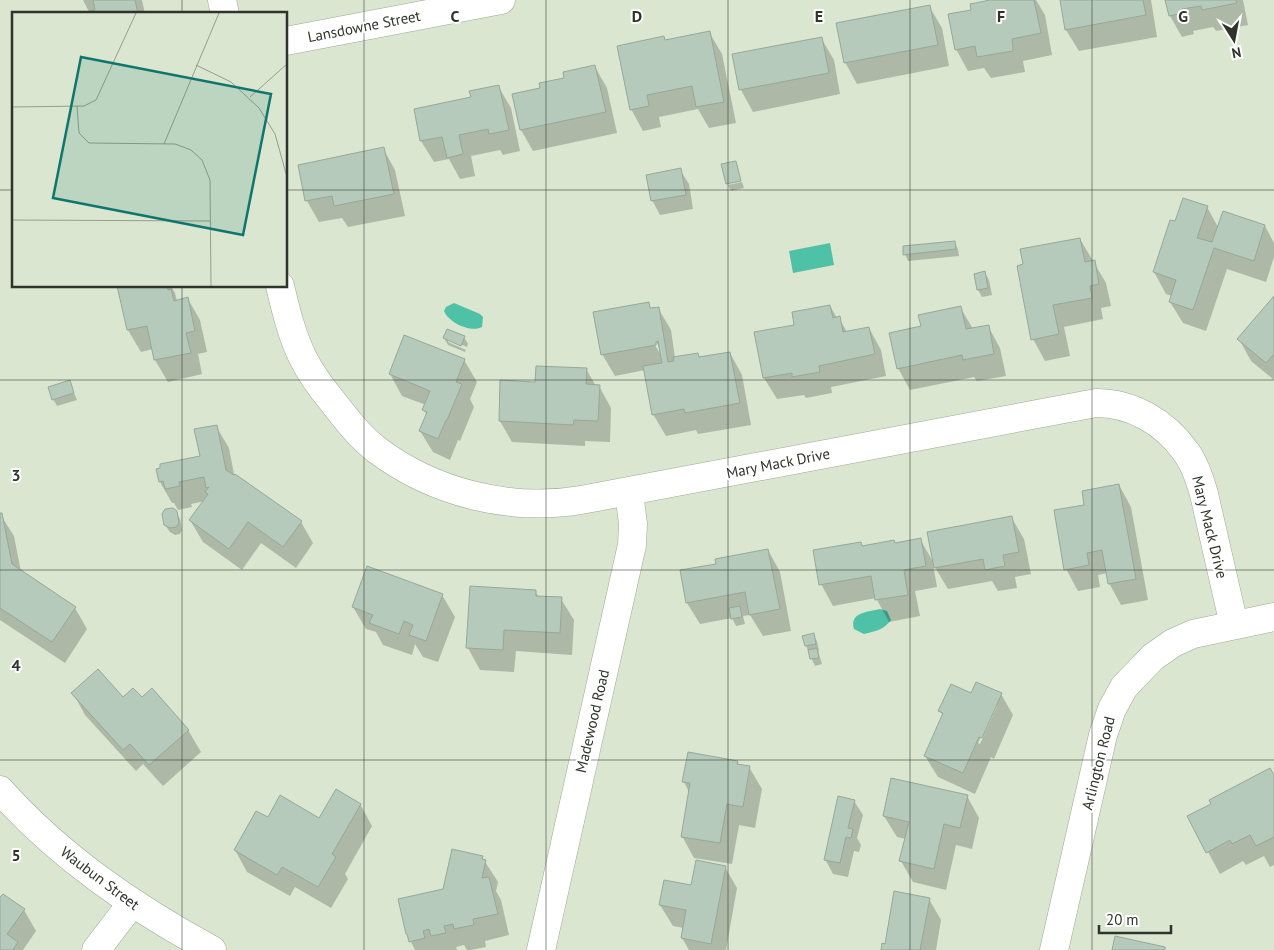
<svg xmlns="http://www.w3.org/2000/svg" width="1274" height="950" font-family="'PT Sans',sans-serif">
	<style>
		.water { fill: #4fc1a7 }
		.shadow { fill: #0003; fill-rule: evenodd }
		.building { fill: #b5caba; stroke: #95a99a }
		.lines { fill: none; stroke-linecap: round; stroke-linejoin: round }
		.minor-casing { stroke: #9ea994; stroke-width: 29 }
		.minor { stroke: #fff; stroke-width: 28 }
		.grid { fill: none; stroke: #2f332b; stroke-width: 1; stroke-opacity: 0.55 }
		.labels { text-anchor: middle; dominant-baseline: central; stroke-width: 4; stroke-linejoin: round; paint-order: stroke }
		.street-label { font-size: 15px; fill: #2f332b; stroke: #fff }
		.inset-road { fill: none; stroke: #969e8e; stroke-width: 1 }
		.view { fill: #0f766e; fill-opacity: 0.15; stroke: #0f766e; stroke-width: 2.5 }
		.inset-edge { fill: none; stroke: #2f332b; stroke-width: 2.5 }
		.grid-label { font-size: 16px; text-anchor: middle; font-weight: bold; fill: #2f332b; stroke: #fff; stroke-width: 4; stroke-linejoin: round; paint-order: stroke }
	</style>
	<rect width="100%" height="100%" fill="#dae6d0"/>
	<g class="water">
		<path d="M 830,243 L 834,265 L 793,273 L 789,251 Z"/>
		<path d="M 454,303 L 480,314 L 483,317 L 482,327 C 471,333 449,323 444,311 L 446,307 Z"/>
		<path d="M 880,609 L 887,611 L 891,620 C 884,630 875,631 864,634 L 854,629 C 849,612 868,612 880,609 Z"/>
	</g>
	<g class="shadow">
		<path d="M 83,0 L 142,0 L 145,14 L 90,14 Z"/>
		<path d="M 997,0 L 1036,0 L 1045,15 L 1052,55 L 1023,61 L 1025,72 L 991,78 L 984,68 L 968,71 L 956,49 L 973,11 Z"/>
		<path d="M 1061,0 L 1151,0 L 1157,37 L 1079,51 L 1066,30 Z"/>
		<path d="M 1167,0 L 1243,0 L 1248,25 L 1216,31 L 1213,27 L 1193,31 L 1194,34 L 1182,37 L 1170,16 Z"/>
		<path d="M 929,6 L 942,28 L 949,66 L 857,84 L 845,62 Z"/>
		<path d="M 709,32 L 722,54 L 736,123 L 709,128 L 698,109 L 659,117 L 661,127 L 643,131 L 631,109 L 665,41 Z"/>
		<path d="M 821,38 L 834,60 L 840,94 L 753,112 L 741,90 L 734,55 Z"/>
		<path d="M 595,67 L 607,88 L 617,133 L 533,151 L 521,130 L 541,89 Z"/>
		<path d="M 498,86 L 511,108 L 520,151 L 503,155 L 500,150 L 471,156 L 475,176 L 460,179 L 449,159 L 434,162 L 421,141 L 415,110 L 472,98 Z"/>
		<path d="M 383,148 L 395,170 L 405,216 L 348,227 L 342,218 L 319,222 L 307,201 L 299,166 Z"/>
		<path d="M 680,170 L 689,184 L 693,209 L 660,215 L 652,200 Z"/>
		<path d="M 742,182 L 744,188 L 731,191 L 728,185 Z"/>
		<path d="M 1207,207 L 1218,227 L 1223,213 L 1265,226 L 1274,243 L 1274,257 L 1266,282 L 1227,269 L 1206,331 L 1183,323 L 1170,302 L 1172,296 L 1166,294 L 1154,272 L 1175,223 Z"/>
		<path d="M 1080,239 L 1106,283 L 1111,306 L 1101,308 L 1103,319 L 1064,327 L 1070,356 L 1045,361 L 1033,339 L 1025,265 Z"/>
		<path d="M 954,242 L 958,249 L 959,256 L 908,261 L 905,254 Z"/>
		<path d="M 985,273 L 989,280 L 992,295 L 982,297 L 978,290 Z"/>
		<path d="M 119,286 L 171,286 L 175,293 L 177,301 L 188,299 L 200,320 L 207,352 L 198,354 L 202,374 L 168,382 L 155,360 L 153,349 L 141,352 L 128,330 Z"/>
		<path d="M 1274,298 L 1274,380 L 1251,361 L 1239,339 Z"/>
		<path d="M 648,303 L 651,309 L 658,308 L 671,330 L 675,358 L 698,354 L 700,358 L 730,353 L 742,375 L 751,425 L 698,434 L 696,430 L 666,436 L 653,414 L 645,370 L 615,376 L 602,354 ZM 654,339 L 661,350 L 661,355 L 652,340 Z"/>
		<path d="M 830,306 L 837,318 L 839,318 L 847,332 L 869,328 L 881,350 L 886,376 L 831,387 L 832,393 L 806,398 L 804,395 L 777,399 L 764,378 L 756,333 L 796,326 Z"/>
		<path d="M 960,307 L 973,329 L 988,326 L 1000,348 L 1006,376 L 977,381 L 974,377 L 910,390 L 898,368 L 922,327 Z"/>
		<path d="M 464,337 L 468,344 L 467,347 L 448,339 L 448,342 L 466,350 L 465,352 L 448,345 L 444,338 Z"/>
		<path d="M 464,360 L 477,382 L 470,399 L 474,407 L 460,441 L 458,440 L 450,460 L 433,452 L 420,431 L 427,415 L 424,410 L 426,405 L 402,396 L 390,374 Z"/>
		<path d="M 586,369 L 596,386 L 599,386 L 611,408 L 610,442 L 585,441 L 585,446 L 512,442 L 500,421 Z"/>
		<path d="M 69,382 L 77,400 L 57,406 L 53,399 Z"/>
		<path d="M 216,426 L 229,448 L 234,474 L 301,522 L 313,543 L 296,568 L 261,543 L 242,570 L 203,542 L 190,520 L 205,501 L 191,504 L 192,507 L 178,510 L 174,503 L 172,503 L 160,482 L 157,470 L 201,457 Z"/>
		<path d="M 1119,485 L 1131,507 L 1148,600 L 1121,605 L 1109,583 L 1107,573 L 1098,575 L 1100,587 L 1078,591 L 1066,569 L 1086,506 Z"/>
		<path d="M 176,512 L 180,519 L 182,530 L 180,534 L 175,535 L 170,532 L 165,525 Z"/>
		<path d="M 0,514 L 14,536 L 21,572 L 75,608 L 87,629 L 65,663 L 0,620 Z"/>
		<path d="M 1011,517 L 1024,539 L 1031,574 L 1015,577 L 1017,588 L 998,591 L 992,581 L 948,589 L 933,564 L 937,587 L 915,591 L 920,616 L 889,622 L 876,598 L 833,606 L 821,584 L 860,543 L 863,547 L 920,539 L 935,565 Z"/>
		<path d="M 768,550 L 780,572 L 791,631 L 763,636 L 750,615 L 743,616 L 745,624 L 736,626 L 732,618 L 700,624 L 687,603 L 681,571 L 717,565 Z"/>
		<path d="M 535,591 L 539,598 L 561,599 L 574,620 L 572,655 L 516,651 L 514,672 L 480,670 L 468,648 Z"/>
		<path d="M 442,595 L 455,617 L 438,662 L 423,657 L 415,644 L 412,655 L 383,645 L 376,632 L 366,629 L 353,607 Z"/>
		<path d="M 813,635 L 817,641 L 819,651 L 818,651 L 822,664 L 815,666 L 806,646 L 804,637 Z"/>
		<path d="M 73,693 L 142,699 L 188,730 L 201,752 L 163,786 L 143,764 L 136,771 L 85,715 Z"/>
		<path d="M 972,694 L 1001,694 L 1013,715 L 994,759 L 991,757 L 975,794 L 938,777 L 925,756 L 943,716 L 940,711 ZM 995,706 L 997,706 L 980,744 L 978,743 Z"/>
		<path d="M 737,762 L 739,765 L 749,767 L 762,789 L 755,828 L 739,825 L 732,864 L 694,858 L 682,836 L 689,792 L 684,782 Z"/>
		<path d="M 1274,777 L 1274,865 L 1270,867 L 1264,856 L 1246,865 L 1243,861 L 1220,874 L 1208,852 Z"/>
		<path d="M 967,796 L 979,818 L 972,849 L 956,845 L 946,890 L 913,882 L 901,861 L 906,839 L 897,837 L 884,816 Z"/>
		<path d="M 854,801 L 863,815 L 857,838 L 861,845 L 859,852 L 854,851 L 848,877 L 833,874 L 825,859 Z"/>
		<path d="M 360,804 L 372,826 L 345,874 L 348,879 L 331,908 L 295,887 L 290,896 L 247,872 L 235,850 L 269,819 L 320,819 Z"/>
		<path d="M 482,857 L 498,882 L 496,891 L 501,900 L 509,935 L 485,941 L 486,947 L 470,950 L 467,950 L 464,945 L 456,947 L 457,950 L 415,950 L 407,934 L 444,890 Z"/>
		<path d="M 725,867 L 737,888 L 726,950 L 689,950 L 682,938 L 684,928 L 673,926 L 660,905 Z"/>
		<path d="M 929,899 L 941,920 L 936,950 L 882,950 Z"/>
		<path d="M 0,900 L 24,910 L 36,931 L 23,950 L 0,950 Z"/>
	</g>
	<g class="building">
		<path d="M 93,0 L 135,0 L 138,14 L 91,14 L 90,11 L 95,10 Z"/>
		<path d="M 990,0 L 1034,0 L 1041,33 L 1012,39 L 1013,51 L 977,57 L 975,46 L 955,50 L 948,14 L 971,10 L 970,4 Z"/>
		<path d="M 1060,0 L 1143,0 L 1146,15 L 1065,30 Z"/>
		<path d="M 1165,0 L 1236,0 L 1237,3 L 1202,10 L 1201,6 L 1182,9 L 1183,13 L 1169,16 Z"/>
		<path d="M 930,5 L 938,45 L 844,63 L 836,23 Z"/>
		<path d="M 710,31 L 724,102 L 696,107 L 692,86 L 647,95 L 649,106 L 630,110 L 617,46 L 664,36 L 665,40 Z"/>
		<path d="M 822,37 L 829,73 L 739,90 L 732,54 Z"/>
		<path d="M 595,65 L 606,112 L 520,130 L 512,94 L 540,88 L 539,83 L 564,78 L 563,72 Z"/>
		<path d="M 499,85 L 509,130 L 489,134 L 488,129 L 459,135 L 463,154 L 447,158 L 442,137 L 420,141 L 414,109 L 471,97 L 469,91 Z"/>
		<path d="M 384,147 L 394,194 L 334,206 L 332,196 L 305,201 L 298,165 Z"/>
		<path d="M 736,161 L 741,181 L 726,184 L 721,164 Z"/>
		<path d="M 681,168 L 686,195 L 651,201 L 646,175 Z"/>
		<path d="M 1183,198 L 1208,206 L 1197,238 L 1212,242 L 1223,211 L 1265,225 L 1254,261 L 1214,248 L 1193,310 L 1169,302 L 1176,280 L 1153,272 L 1170,220 L 1175,221 Z"/>
		<path d="M 1080,238 L 1085,262 L 1095,260 L 1099,284 L 1090,286 L 1092,298 L 1053,305 L 1059,334 L 1031,340 L 1017,266 L 1023,264 L 1020,249 Z"/>
		<path d="M 955,241 L 956,249 L 903,255 L 903,246 Z"/>
		<path d="M 985,271 L 988,288 L 977,290 L 974,274 Z"/>
		<path d="M 117,286 L 167,286 L 168,290 L 171,289 L 174,301 L 188,297 L 195,331 L 186,333 L 191,353 L 154,360 L 147,326 L 127,330 Z"/>
		<path d="M 1274,296 L 1274,354 L 1266,363 L 1237,339 Z"/>
		<path d="M 649,302 L 650,308 L 659,307 L 668,362 L 674,361 L 673,357 L 698,353 L 699,357 L 730,352 L 740,403 L 685,413 L 684,409 L 652,415 L 643,366 L 662,363 L 658,341 L 656,342 L 656,345 L 601,355 L 593,312 Z"/>
		<path d="M 830,305 L 833,318 L 840,316 L 843,332 L 869,327 L 875,354 L 819,366 L 820,372 L 792,377 L 792,373 L 763,378 L 754,332 L 794,325 L 792,312 Z"/>
		<path d="M 961,306 L 966,329 L 989,325 L 994,354 L 963,360 L 962,355 L 897,369 L 889,333 L 921,326 L 918,315 Z"/>
		<path d="M 447,329 L 465,336 L 461,346 L 443,338 Z"/>
		<path d="M 404,335 L 465,359 L 456,382 L 462,384 L 447,420 L 446,420 L 438,439 L 419,431 L 427,412 L 422,410 L 430,391 L 389,374 Z"/>
		<path d="M 536,366 L 587,368 L 586,384 L 600,385 L 598,421 L 574,420 L 573,425 L 499,421 L 500,380 L 535,382 Z"/>
		<path d="M 70,380 L 74,393 L 52,400 L 48,387 Z"/>
		<path d="M 217,425 L 226,470 L 234,475 L 235,474 L 302,521 L 283,547 L 248,522 L 229,549 L 189,520 L 208,494 L 205,492 L 209,487 L 206,488 L 204,477 L 179,482 L 180,486 L 165,489 L 163,481 L 159,482 L 156,469 L 160,468 L 160,464 L 200,456 L 194,429 Z"/>
		<path d="M 1119,484 L 1136,579 L 1108,584 L 1102,550 L 1087,553 L 1089,565 L 1064,570 L 1054,510 L 1084,505 L 1082,491 Z"/>
		<path d="M 173,508 L 177,511 L 179,523 L 176,527 L 170,528 L 164,525 L 162,514 L 165,509 Z"/>
		<path d="M 0,513 L 2,513 L 12,564 L 76,607 L 52,642 L 0,608 Z"/>
		<path d="M 1012,516 L 1019,552 L 1003,555 L 1005,566 L 985,570 L 983,559 L 934,568 L 927,532 Z"/>
		<path d="M 921,538 L 926,566 L 904,570 L 908,595 L 875,600 L 871,576 L 819,585 L 813,550 L 861,542 L 862,546 L 894,540 L 895,543 Z"/>
		<path d="M 768,549 L 780,609 L 749,615 L 745,592 L 686,603 L 680,570 L 716,564 L 715,559 Z"/>
		<path d="M 367,566 L 443,594 L 426,641 L 409,635 L 413,625 L 404,621 L 399,634 L 369,623 L 373,615 L 352,607 Z"/>
		<path d="M 470,586 L 536,590 L 536,596 L 562,597 L 560,633 L 504,630 L 503,650 L 466,648 Z"/>
		<path d="M 740,606 L 742,617 L 731,619 L 729,608 Z"/>
		<path d="M 814,633 L 816,644 L 805,646 L 802,636 Z"/>
		<path d="M 817,648 L 819,658 L 810,659 L 808,650 Z"/>
		<path d="M 98,669 L 123,697 L 133,688 L 142,697 L 152,688 L 189,730 L 149,765 L 130,744 L 123,750 L 71,693 Z"/>
		<path d="M 976,682 L 1002,693 L 982,738 L 979,737 L 963,773 L 924,756 L 943,713 L 938,711 L 951,684 L 971,693 Z"/>
		<path d="M 688,752 L 738,761 L 737,764 L 750,766 L 743,807 L 727,804 L 720,843 L 681,837 L 690,783 L 682,782 Z"/>
		<path d="M 1270,768 L 1274,775 L 1274,837 L 1256,846 L 1250,835 L 1232,844 L 1230,840 L 1206,853 L 1187,816 L 1211,804 L 1209,800 Z"/>
		<path d="M 891,778 L 968,795 L 960,828 L 944,824 L 934,869 L 899,861 L 909,822 L 883,816 Z"/>
		<path d="M 336,789 L 361,804 L 332,854 L 336,857 L 318,887 L 282,867 L 277,875 L 234,850 L 256,811 L 268,817 L 280,795 L 319,818 Z"/>
		<path d="M 838,796 L 855,800 L 848,828 L 853,829 L 851,838 L 846,837 L 840,863 L 824,860 Z"/>
		<path d="M 452,849 L 483,856 L 482,859 L 486,860 L 482,878 L 489,877 L 498,914 L 473,919 L 474,925 L 454,929 L 453,924 L 444,926 L 446,933 L 431,936 L 429,929 L 423,931 L 425,938 L 409,942 L 407,934 L 406,934 L 398,899 L 443,889 Z"/>
		<path d="M 696,860 L 726,866 L 711,944 L 681,938 L 686,910 L 659,905 L 664,880 L 691,885 Z"/>
		<path d="M 894,891 L 930,898 L 920,950 L 922,950 L 881,950 L 882,943 L 885,944 Z"/>
		<path d="M 3,894 L 25,909 L 7,934 L 18,942 L 13,950 L 0,950 L 0,897 Z"/>
		<path d="M 1115,936 L 1165,947 L 1165,950 L 1112,950 Z"/>
	</g>
	<g class="lines">
		<g class="minor-casing">
			<g id="minor">
				<path d="M 222,0 L 225,14"/>
				<path d="M 286,41 L 501,0"/>
				<path d="M 280,286 C 286,311 292,336 303,358 C 311,374 322,389 333,402 C 346,419 360,437 377,450 C 434,493 511,512 581,500 L 1096,403 C 1132,403 1165,422 1186,452 C 1195,464 1200,480 1204,494 L 1234,625"/>
				<path d="M 0,790 C 60,857 133,907 212,950"/>
				<path d="M 96,950 L 132,903"/>
				<path d="M 541,950 L 632,545 L 633,524 L 629,492"/>
				<path d="M 1054,950 L 1103,735 L 1112,709 L 1124,687 L 1153,657 L 1173,643 L 1193,634 L 1274,617"/>
			</g>
		</g>
		<use href="#minor" class="minor"/>
	</g>
	<path class="grid" d="M 182,0 L 182,14M 364,0 L 364,950M 546,0 L 546,950M 728,0 L 728,950M 910,0 L 910,950M 1092,0 L 1092,950M 0,190 L 14,190M 286,190 L 1274,190M 182,286 L 182,950M 0,380 L 1274,380M 0,570 L 1274,570M 0,760 L 1274,760"/>
	<g class="labels">
		<g class="street-label">
			<text transform="translate(364 26) rotate(-11)">Lansdowne Street</text>
			<text transform="translate(778 463) rotate(-11)">Mary Mack Drive</text>
			<text transform="translate(1210 527) rotate(76)">Mary Mack Drive</text>
			<text transform="translate(592 721) rotate(-77)">Madewood Road</text>
			<text transform="translate(1098 763) rotate(-76)">Arlington Road</text>
			<text transform="translate(100 878) rotate(37)">Waubun Street</text>
		</g>
	</g>
	<g transform="translate(12 12)">
		<rect width="275" height="275" fill="#dae6d0"/>
		<path class="inset-road" d="M 184,53 L 219,70 L 247,96 L 263,122 L 275,165M 238,85 L 275,52M 65,94 L 67,121 L 77,131 L 163,132 L 179,138 L 190,148 L 198,168 L 199,274M 0,95 L 72,94 L 84,88 L 124,1M 152,132 L 207,1M 0,208 L 198,209"/>
		<path class="view" d="M 69,45 L 259,82 L 231,223 L 41,186 Z"/>
		<rect width="275" height="275" class="inset-edge"/>
	</g>
	<g class="grid-label">
		<text x="455" y="22">C</text>
		<text x="637" y="22">D</text>
		<text x="819" y="22">E</text>
		<text x="1001" y="22">F</text>
		<text x="1183" y="22">G</text>
		<text x="16" y="481">3</text>
		<text x="16" y="671">4</text>
		<text x="16" y="861">5</text>
	</g>
	<g transform="translate(1234 40) rotate(169)" stroke="#ffffff" stroke-width="4" paint-order="stroke">
	<path d="M0-4L9 19L0 12L-9 19Z" fill="#2f332b"/>
	<text y="-8" font-size="14" font-weight="bold" text-anchor="middle" fill="#2f332b">N</text>
	</g>
	<path d="M1099 925v8h72v-8" fill="none" stroke="#2f332b" stroke-width="2.5"/>
	<text x="1106" y="925" font-size="15" fill="#2f332b" stroke="#ffffff" stroke-width="4" paint-order="stroke">20 m</text>
</svg>
